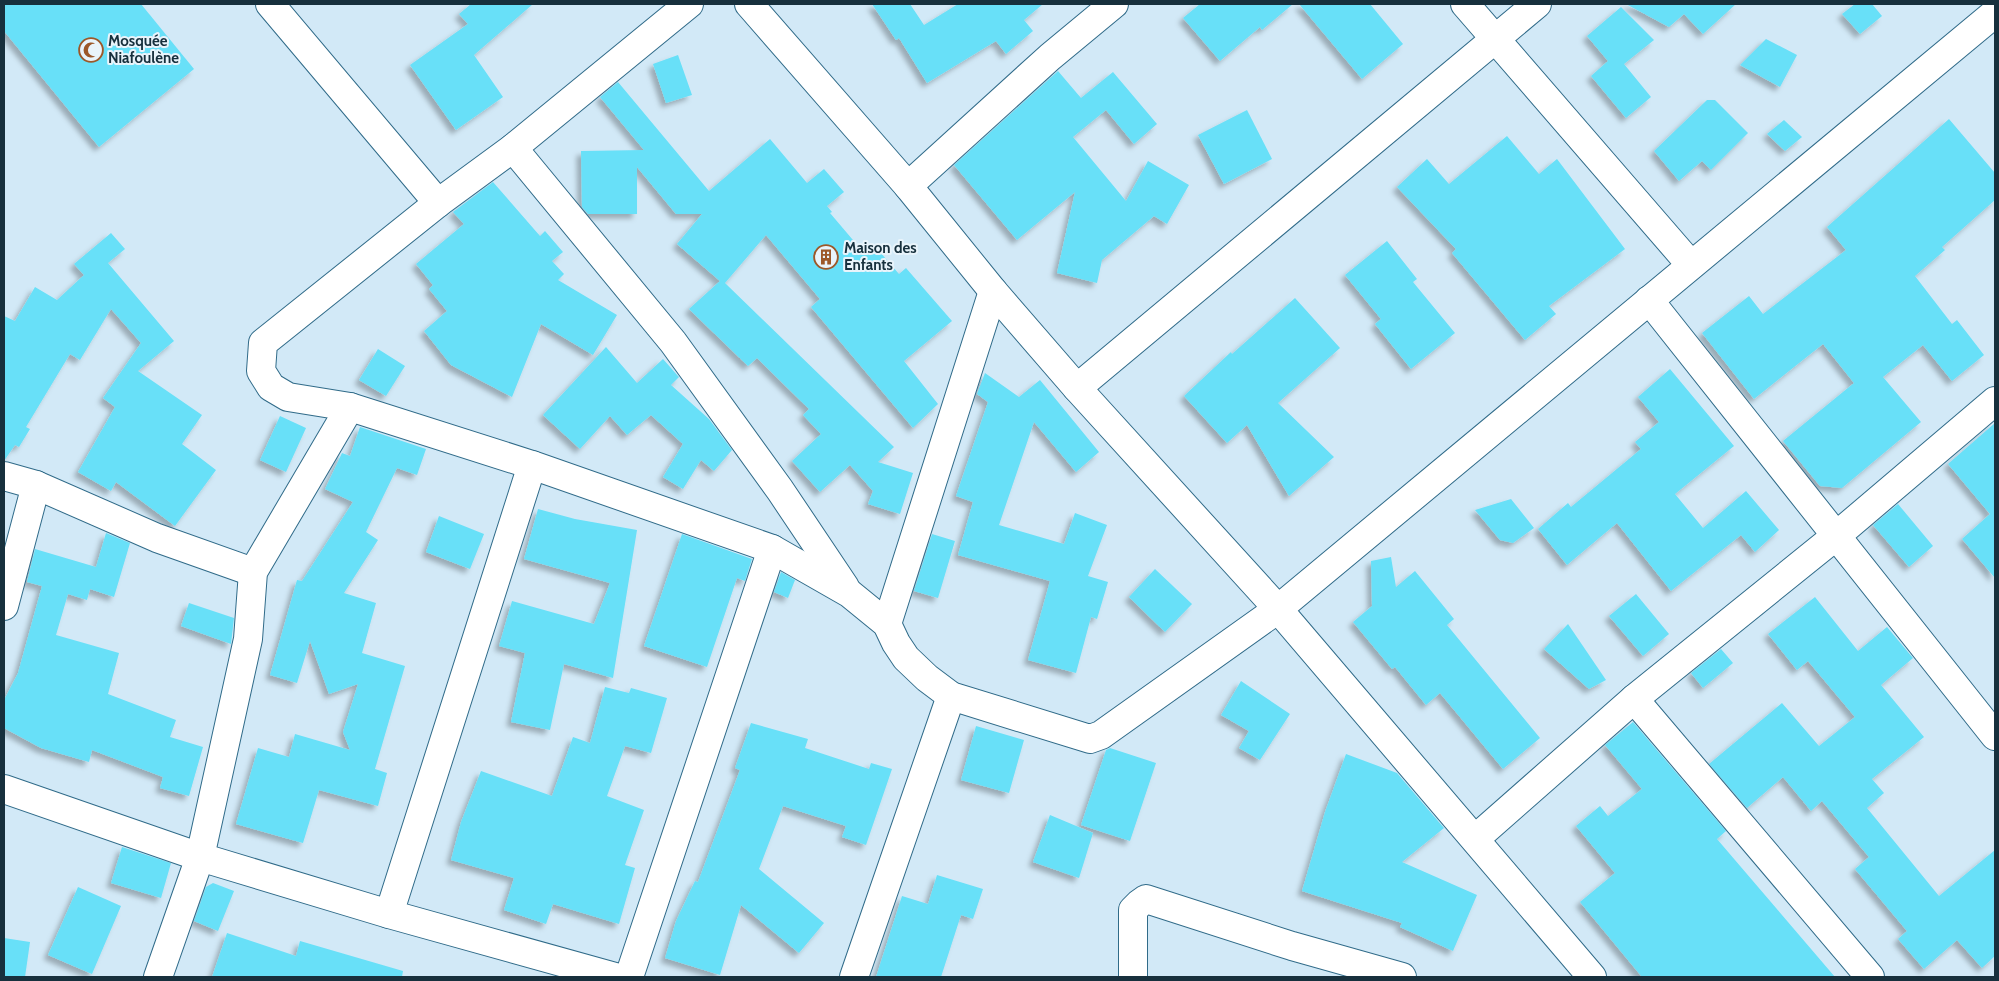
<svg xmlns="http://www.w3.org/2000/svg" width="1999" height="981" font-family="Cabin,sans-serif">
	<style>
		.building { fill: #68e0f8; filter: url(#shadow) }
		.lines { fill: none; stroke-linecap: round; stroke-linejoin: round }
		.minor-casing { stroke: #306b89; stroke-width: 30 }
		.minor { stroke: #fff; stroke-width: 28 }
		.labels { text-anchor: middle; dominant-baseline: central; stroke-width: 4; stroke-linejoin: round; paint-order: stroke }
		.poi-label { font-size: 15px; font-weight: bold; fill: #17303d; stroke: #e9f4fb; text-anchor: start }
	</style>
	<defs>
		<filter id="shadow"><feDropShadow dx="-4.5" dy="4.5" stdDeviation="2.5" flood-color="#0004"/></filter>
	</defs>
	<rect width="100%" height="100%" fill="#d2e9f7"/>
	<g class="building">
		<path d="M 4,4 L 141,4 L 194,69 L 99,147 L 4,31 Z"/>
		<path d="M 471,4 L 533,4 L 474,55 L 503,97 L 456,130 L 410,65 L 468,24 L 459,14 Z"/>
		<path d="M 872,4 L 910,4 L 924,25 L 958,4 L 1043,4 L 1024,20 L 1033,31 L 1006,54 L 996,41 L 927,83 L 899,38 L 896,40 Z"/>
		<path d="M 1200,4 L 1293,4 L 1262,30 L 1260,27 L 1220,61 L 1183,18 Z"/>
		<path d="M 1299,4 L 1370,4 L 1403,44 L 1362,79 Z"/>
		<path d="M 1626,4 L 1736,4 L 1703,34 L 1684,14 L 1669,27 Z"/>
		<path d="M 1855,4 L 1872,4 L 1882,16 L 1860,34 L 1842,14 Z"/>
		<path d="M 1621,7 L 1654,40 L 1624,64 L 1651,97 L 1626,118 L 1591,76 L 1608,61 L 1587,36 Z"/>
		<path d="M 1766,39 L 1797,55 L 1780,87 L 1740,65 Z"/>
		<path d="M 678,55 L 692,95 L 666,103 L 653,64 Z"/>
		<path d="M 1058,71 L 1081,98 L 1113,72 L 1157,124 L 1134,144 L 1106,110 L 1073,137 L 1126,201 L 1148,161 L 1189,185 L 1167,224 L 1154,216 L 1102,260 L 1097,283 L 1057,273 L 1075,192 L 1017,240 L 954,165 Z"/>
		<path d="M 618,82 L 709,191 L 770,139 L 807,183 L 824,169 L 844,192 L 827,206 L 832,212 L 830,213 L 864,253 L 874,245 L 899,274 L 906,268 L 952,321 L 904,361 L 938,404 L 913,428 L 811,307 L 820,299 L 766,235 L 725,283 L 894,447 L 878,462 L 913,473 L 900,514 L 868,504 L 873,491 L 850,465 L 820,492 L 792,461 L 821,434 L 803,415 L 809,409 L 757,358 L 748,366 L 689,309 L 720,281 L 677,244 L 702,214 L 676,214 L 637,167 L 637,214 L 588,214 L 582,207 L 581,151 L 644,150 L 600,97 Z"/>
		<path d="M 1707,100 L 1715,100 L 1748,133 L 1711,170 L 1702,161 L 1679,181 L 1654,151 Z"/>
		<path d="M 1247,110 L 1272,159 L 1224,184 L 1198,135 Z"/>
		<path d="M 1949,119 L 1995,173 L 1995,200 L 1942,247 L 1945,250 L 1915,276 L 1952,324 L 1957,320 L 1984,355 L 1952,381 L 1923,345 L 1883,377 L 1921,422 L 1842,488 L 1820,486 L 1783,441 L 1854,383 L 1823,344 L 1754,399 L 1702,333 L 1749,296 L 1763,314 L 1846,250 L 1827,227 Z"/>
		<path d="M 1784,120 L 1802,137 L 1785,151 L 1767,134 Z"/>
		<path d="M 1507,136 L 1539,174 L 1557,159 L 1625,249 L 1549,306 L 1556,314 L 1525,340 L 1452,253 L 1456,249 L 1397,187 L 1427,159 L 1449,184 Z"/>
		<path d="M 493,182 L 540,236 L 545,231 L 563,252 L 552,261 L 564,274 L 558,280 L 617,315 L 593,355 L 541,324 L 512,397 L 451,365 L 424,331 L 447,311 L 429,289 L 433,285 L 416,264 L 464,224 L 453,212 Z"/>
		<path d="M 111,233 L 125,249 L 108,263 L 174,341 L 138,371 L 202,415 L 182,444 L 216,470 L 175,526 L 116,482 L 111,491 L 78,472 L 115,407 L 103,398 L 141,343 L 111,309 L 80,360 L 70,354 L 26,427 L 30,429 L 19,447 L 15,445 L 4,461 L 4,316 L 15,321 L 35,287 L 57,300 L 84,275 L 74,264 Z"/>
		<path d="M 1387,241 L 1417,279 L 1413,282 L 1455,333 L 1411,369 L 1375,324 L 1381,319 L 1345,275 Z"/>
		<path d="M 1295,298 L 1340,348 L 1278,403 L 1334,457 L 1289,496 L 1247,425 L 1227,443 L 1184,396 L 1231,352 L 1232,354 Z"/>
		<path d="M 606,347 L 637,383 L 663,359 L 678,376 L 679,377 L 671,385 L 709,419 L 732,450 L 714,471 L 701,460 L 683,489 L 663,477 L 683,444 L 651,415 L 627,435 L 610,416 L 580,449 L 543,415 Z"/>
		<path d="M 378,349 L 405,366 L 386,396 L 359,380 Z"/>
		<path d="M 1670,369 L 1734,446 L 1675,494 L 1703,528 L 1746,491 L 1779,530 L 1755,552 L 1741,535 L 1671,591 L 1617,523 L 1567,565 L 1538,529 L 1568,503 L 1571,507 L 1641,449 L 1635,442 L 1659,422 L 1638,397 Z"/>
		<path d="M 985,373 L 1019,397 L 1040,380 L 1099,452 L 1076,472 L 1034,422 L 999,525 L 1064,544 L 1075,513 L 1107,525 L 1088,576 L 1108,582 L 1097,619 L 1091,617 L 1076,673 L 1028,660 L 1050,581 L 958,555 L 973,502 L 956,496 L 988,402 L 977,394 Z"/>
		<path d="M 280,416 L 306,428 L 286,472 L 260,460 Z"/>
		<path d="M 1995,423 L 1995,578 L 1962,539 L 1990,514 L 1948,464 Z"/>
		<path d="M 360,427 L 426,449 L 417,475 L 397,468 L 366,532 L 378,540 L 344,593 L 376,603 L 362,653 L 405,666 L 375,769 L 387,773 L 378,806 L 319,790 L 303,843 L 236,824 L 258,748 L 289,757 L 295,734 L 350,750 L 343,732 L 358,684 L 329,694 L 310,641 L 297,683 L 270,675 L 297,580 L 302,581 L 353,502 L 325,489 L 342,453 L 350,456 Z"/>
		<path d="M 1511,499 L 1534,528 L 1513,543 L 1500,540 L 1475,510 Z"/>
		<path d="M 1898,504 L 1933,546 L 1909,567 L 1873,525 Z"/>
		<path d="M 538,509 L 575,519 L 637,530 L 613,678 L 564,664 L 550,730 L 511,722 L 525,653 L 499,646 L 512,601 L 594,624 L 610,583 L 524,559 Z"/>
		<path d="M 439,516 L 484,534 L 470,569 L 426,552 Z"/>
		<path d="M 106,533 L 130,543 L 114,597 L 90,589 L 87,600 L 68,594 L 56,635 L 119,653 L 108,694 L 176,720 L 170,737 L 203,747 L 189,796 L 160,788 L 163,777 L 92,750 L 89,762 L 41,748 L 4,728 L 4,700 L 18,673 L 42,586 L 27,582 L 35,549 L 96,567 Z"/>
		<path d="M 682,534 L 752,559 L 745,581 L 737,578 L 707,667 L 644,646 Z"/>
		<path d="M 932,534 L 955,541 L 938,598 L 914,591 Z"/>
		<path d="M 1391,557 L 1396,587 L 1415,571 L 1454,619 L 1447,625 L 1540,738 L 1503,769 L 1440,693 L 1426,705 L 1395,667 L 1392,669 L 1353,622 L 1372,606 L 1371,561 Z"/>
		<path d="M 1155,569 L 1192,604 L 1165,632 L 1129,597 Z"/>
		<path d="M 781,572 L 795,580 L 788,598 L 774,592 Z"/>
		<path d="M 1636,594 L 1669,634 L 1643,656 L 1609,616 Z"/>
		<path d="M 1815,597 L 1858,651 L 1887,627 L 1913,658 L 1881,685 L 1924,737 L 1872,779 L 1884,793 L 1867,808 L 1939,896 L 1995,850 L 1995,956 L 1982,968 L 1957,940 L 1924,969 L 1898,939 L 1907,931 L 1855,869 L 1869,857 L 1822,801 L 1811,811 L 1783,777 L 1747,808 L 1709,764 L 1782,703 L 1819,746 L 1855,717 L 1808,661 L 1797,670 L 1768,634 Z"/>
		<path d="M 189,603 L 234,618 L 231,644 L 181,626 Z"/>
		<path d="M 1568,624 L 1606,680 L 1589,689 L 1544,649 Z"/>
		<path d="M 1721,649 L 1733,663 L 1703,688 L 1691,673 Z"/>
		<path d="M 1241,681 L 1290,714 L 1260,760 L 1239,748 L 1249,731 L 1221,715 Z"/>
		<path d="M 605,687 L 629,693 L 631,688 L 667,698 L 651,753 L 625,746 L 607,796 L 644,810 L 625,865 L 635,868 L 619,924 L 553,904 L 546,924 L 504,910 L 514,878 L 451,860 L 461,822 L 481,771 L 552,796 L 573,737 L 590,743 Z"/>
		<path d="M 1633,722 L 1726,831 L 1717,839 L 1835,977 L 1642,977 L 1580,902 L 1615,873 L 1576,826 L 1600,806 L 1608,816 L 1642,789 L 1605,745 Z"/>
		<path d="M 751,723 L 808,739 L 805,748 L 869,769 L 871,763 L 892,769 L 866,845 L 842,837 L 846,826 L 783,806 L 759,869 L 824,923 L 799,953 L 741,905 L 720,975 L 665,958 L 676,921 L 695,881 L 698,882 L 740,770 L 735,768 Z"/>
		<path d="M 976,726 L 1024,740 L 1009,793 L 961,780 Z"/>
		<path d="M 1110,748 L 1156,763 L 1130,841 L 1081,825 L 1106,750 Z"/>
		<path d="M 1346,754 L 1397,773 L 1444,828 L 1402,862 L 1477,895 L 1453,951 L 1400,927 L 1402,923 L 1302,891 L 1325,812 Z"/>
		<path d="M 1050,815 L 1093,833 L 1079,878 L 1033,862 Z"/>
		<path d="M 122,847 L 171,863 L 161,898 L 111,883 Z"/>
		<path d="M 937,875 L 983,889 L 973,919 L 961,915 L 941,977 L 876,977 L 902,896 L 928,904 Z"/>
		<path d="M 213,883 L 234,891 L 218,931 L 194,921 L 206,887 Z"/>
		<path d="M 78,887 L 121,906 L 92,974 L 48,955 Z"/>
		<path d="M 227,933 L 296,956 L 300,941 L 403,971 L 402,977 L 212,977 Z"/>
		<path d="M 4,938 L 30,942 L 25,977 L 4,977 Z"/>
	</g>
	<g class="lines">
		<g class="minor-casing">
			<g id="minor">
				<path d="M 270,4 L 438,203"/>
				<path d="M 689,4 L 513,148 L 438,203 L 263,343 L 261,371 L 271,387 L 288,397 L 350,407 L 532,465 L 772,549 L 849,593 L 887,624 L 896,643 L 906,658 L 927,678 L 951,696 L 1090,739 L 1101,735 L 1278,609 L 1995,13"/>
				<path d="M 749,4 L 908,186 L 993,291 L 1077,388 L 1278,609 L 1592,977"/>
				<path d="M 1465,4 L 1691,265"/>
				<path d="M 513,148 L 673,342 L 780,490 L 845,587"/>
				<path d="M 908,186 L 1050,57 L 1114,4"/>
				<path d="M 1649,300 L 1995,736"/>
				<path d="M 1077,388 L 1537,4"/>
				<path d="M 4,476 L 36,485 L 157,538 L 253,572"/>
				<path d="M 4,606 L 36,485"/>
				<path d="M 887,624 L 993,291"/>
				<path d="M 1634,699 L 1870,977"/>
				<path d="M 4,789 L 200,857 L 389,914 L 615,977"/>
				<path d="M 1475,839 L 1634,699 L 1836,536 L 1995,401"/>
				<path d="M 389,914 L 532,465"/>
				<path d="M 158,977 L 200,857 L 248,639 L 253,572 L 350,407"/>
				<path d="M 629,977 L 772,549"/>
				<path d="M 854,977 L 951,696"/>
				<path d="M 1133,977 L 1133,910 L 1139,904 L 1146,899 L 1292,946 L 1402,977"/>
			</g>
		</g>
		<use href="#minor" class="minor"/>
	</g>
	<defs>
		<g id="mosque-ring" transform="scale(1.25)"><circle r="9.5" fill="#e9f4fb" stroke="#9c5829" stroke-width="1.5"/><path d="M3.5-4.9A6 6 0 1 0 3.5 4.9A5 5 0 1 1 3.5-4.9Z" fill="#9c5829"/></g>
		<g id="building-ring" transform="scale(1.25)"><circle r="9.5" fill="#e9f4fb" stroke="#9c5829" stroke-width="1.5"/><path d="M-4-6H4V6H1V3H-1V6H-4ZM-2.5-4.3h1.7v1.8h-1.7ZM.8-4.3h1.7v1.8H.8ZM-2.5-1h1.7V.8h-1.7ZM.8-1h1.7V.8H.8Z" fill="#9c5829"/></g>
	</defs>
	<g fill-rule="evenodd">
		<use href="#mosque-ring" x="91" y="50"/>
		<use href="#building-ring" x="826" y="257"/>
	</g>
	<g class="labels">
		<g class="poi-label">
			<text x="108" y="41">Mosquée<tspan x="108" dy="17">Niafoulène</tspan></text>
			<text x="844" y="248">Maison des<tspan x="844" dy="17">Enfants</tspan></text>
		</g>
	</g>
	<rect width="1999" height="981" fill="none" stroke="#17303d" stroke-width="10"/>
</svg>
